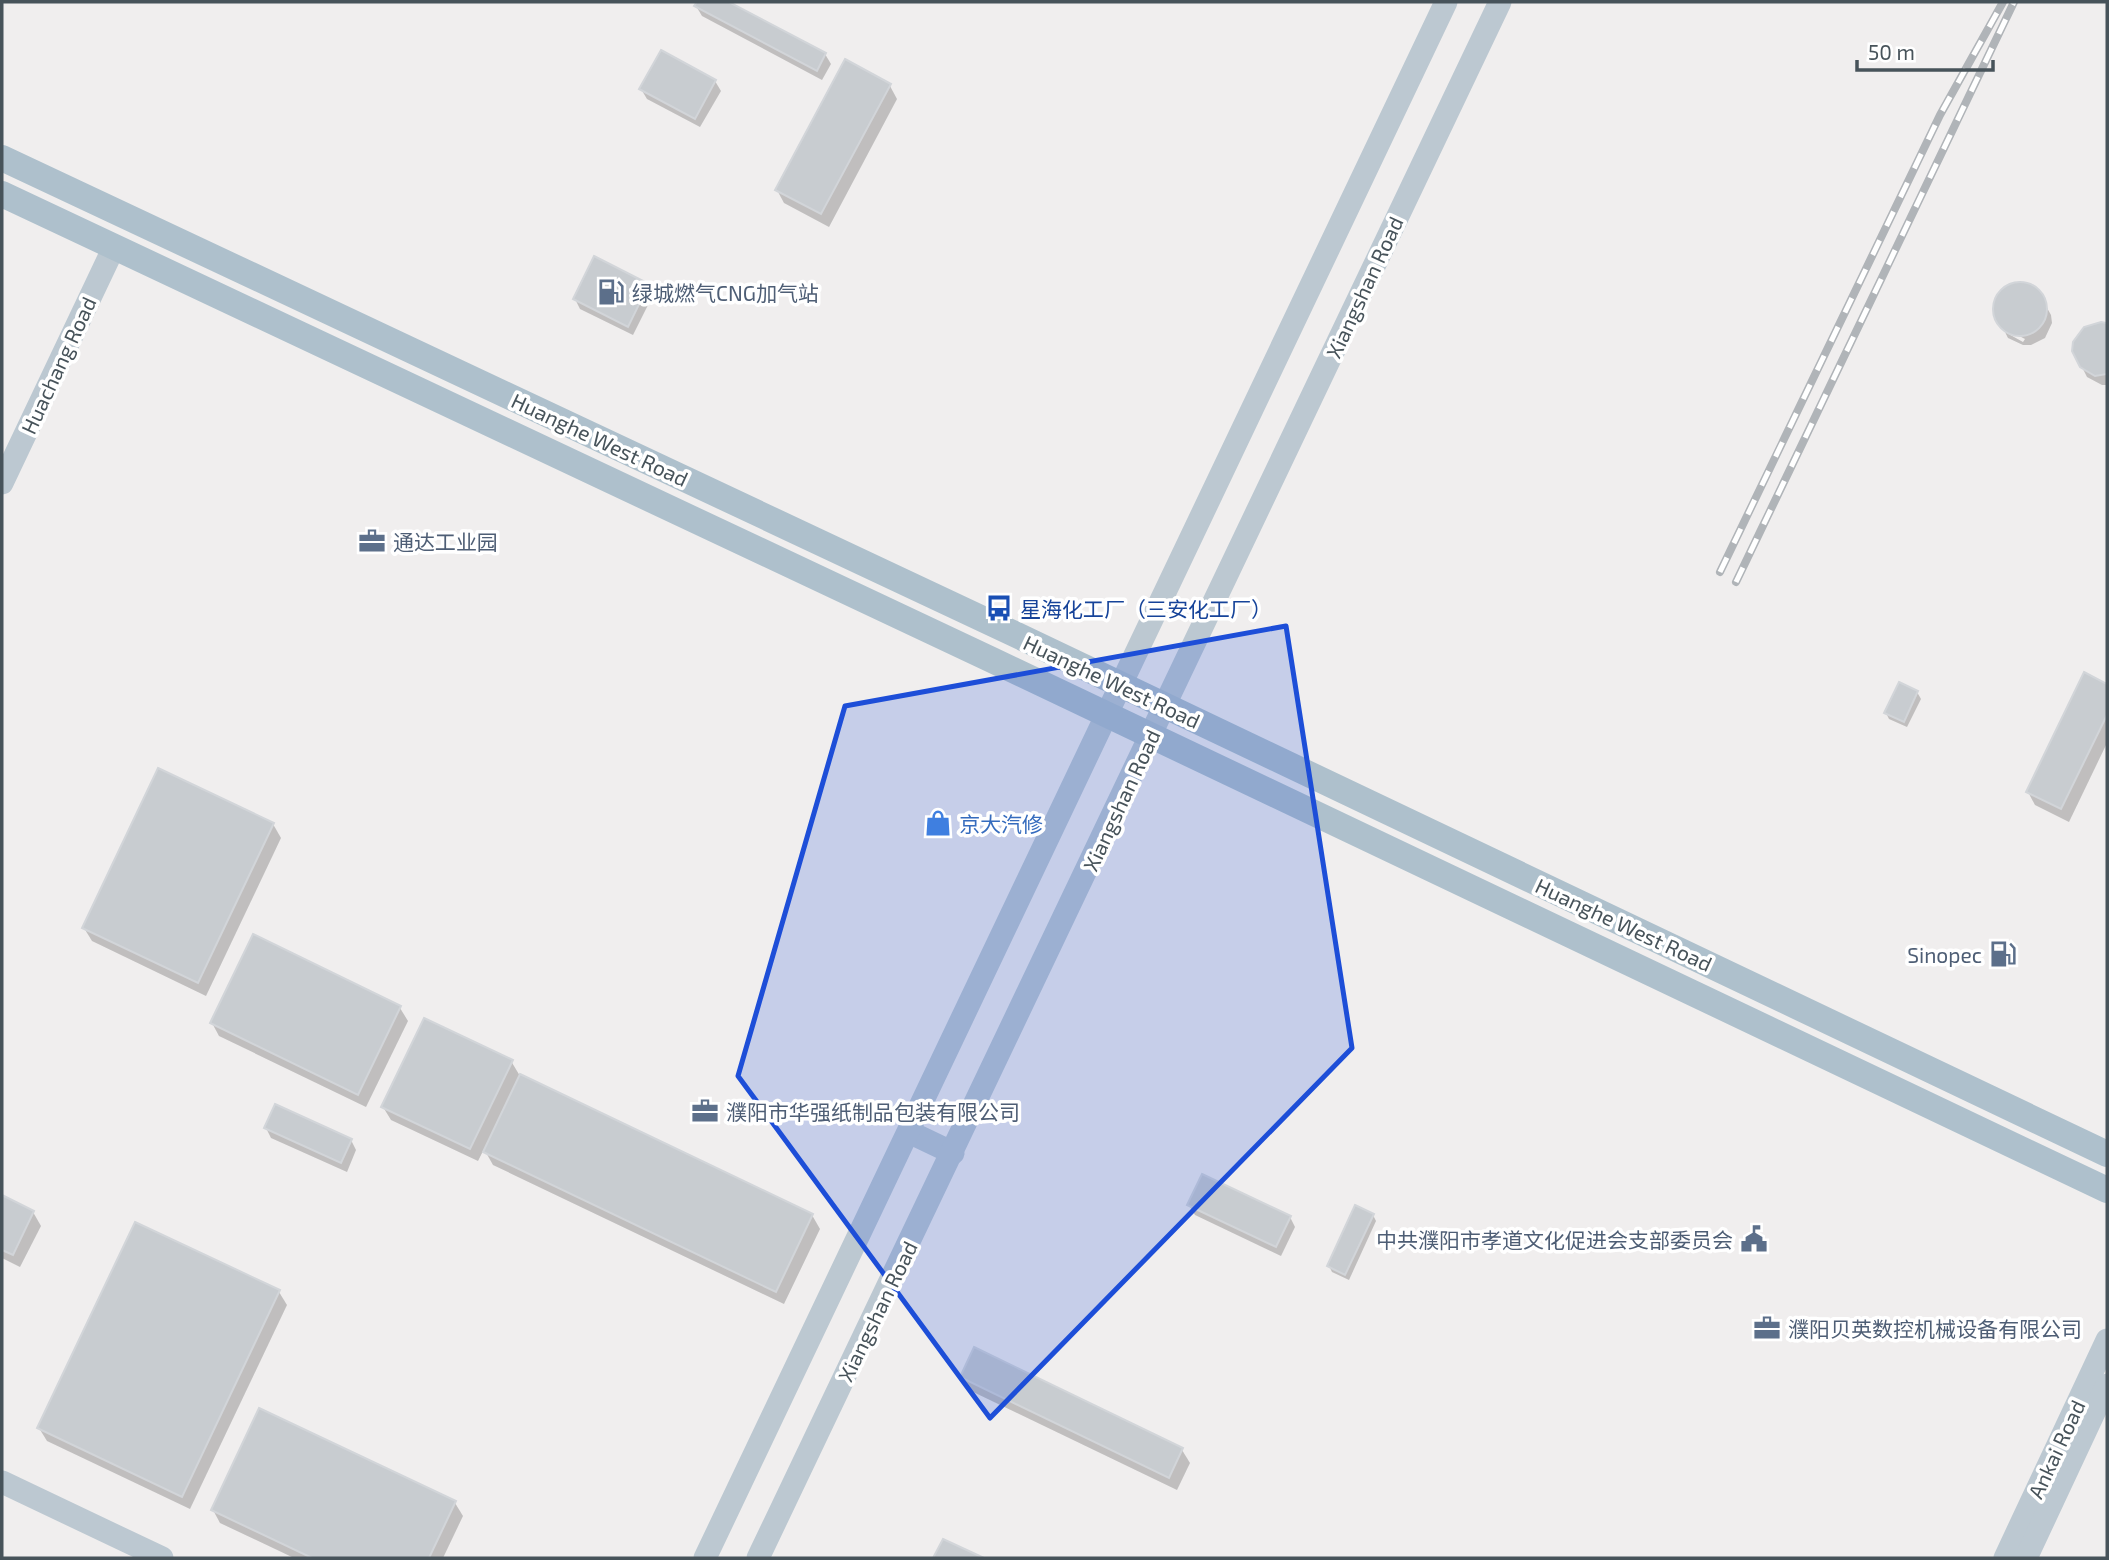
<svg xmlns="http://www.w3.org/2000/svg" width="2109" height="1560" font-family="'Exo 2','Noto Sans SC',sans-serif">
	<style>
		.shadow { fill: #0003 }
		.building { fill: #c8ccd0; stroke: #d2d5d9; stroke-width: 2 }
		.lines { fill: none; stroke-linecap: round; stroke-linejoin: round }
		.secondary { stroke: #bcc8d1; stroke-width: 23 }
		.primary { stroke: #aec0cc; stroke-width: 26 }
		.rail-casing { stroke: #b0b4b8; stroke-width: 8 }
		.rail { stroke: #fff; stroke-width: 5; stroke-dasharray: 16; stroke-linecap: butt }
		.marked { fill: #1d4ed8; fill-opacity: 0.2; stroke: #1d4ed8; stroke-width: 5; stroke-linejoin: round }
		.labels { text-anchor: middle; dominant-baseline: central; stroke-width: 7; stroke-linejoin: round; paint-order: stroke }
		.street-label { font-size: 21px; fill: #47535a; stroke: #fff }
		.service-label { font-size: 21px; fill: #4e5e75; stroke: #fff; text-anchor: start }
		.transit-label { font-size: 21px; fill: #164399; stroke: #fff; text-anchor: start }
		.shop-label { font-size: 21px; fill: #366cbe; stroke: #fff; text-anchor: start }
	</style>
	<rect width="100%" height="100%" fill="#f0eeee"/>
	<g class="shadow">
		<path d="M 699,2 L 725,2 L 825,54 L 831,64 L 822,80 L 702,16 L 696,6 Z"/>
		<path d="M 715,81 L 721,91 L 700,127 L 647,99 L 641,89 Z"/>
		<path d="M 890,86 L 897,99 L 829,227 L 784,203 L 777,190 Z"/>
		<path d="M 2022,284 L 2037,290 L 2051,315 L 2052,323 L 2045,338 L 2031,345 L 2023,345 L 2008,338 L 2005,332 L 2023,342 L 2025,339 L 2002,327 L 1995,311 L 2000,295 L 2013,285 Z"/>
		<path d="M 648,285 L 653,295 L 633,335 L 580,309 L 575,299 Z"/>
		<path d="M 2093,324 L 2107,326 L 2107,385 L 2102,385 L 2087,377 L 2074,351 L 2079,334 Z"/>
		<path d="M 2085,675 L 2107,686 L 2107,743 L 2069,822 L 2035,805 L 2028,792 Z"/>
		<path d="M 1917,692 L 1921,699 L 1907,727 L 1889,719 L 1886,713 Z"/>
		<path d="M 273,824 L 281,838 L 206,996 L 92,941 L 84,928 Z"/>
		<path d="M 254,936 L 400,1008 L 408,1021 L 366,1107 L 219,1036 L 212,1023 Z"/>
		<path d="M 511,1061 L 520,1076 L 812,1215 L 820,1229 L 784,1304 L 493,1165 L 484,1149 L 478,1161 L 391,1120 L 383,1107 Z"/>
		<path d="M 266,1128 L 351,1140 L 356,1150 L 347,1172 L 271,1138 Z"/>
		<path d="M 2,1197 L 33,1212 L 41,1226 L 20,1267 L 2,1258 Z"/>
		<path d="M 1189,1205 L 1290,1217 L 1295,1227 L 1281,1256 L 1195,1215 Z"/>
		<path d="M 1373,1215 L 1376,1221 L 1349,1280 L 1332,1272 L 1329,1266 Z"/>
		<path d="M 279,1292 L 287,1305 L 190,1509 L 47,1441 L 39,1428 Z"/>
		<path d="M 962,1377 L 1182,1450 L 1190,1463 L 1177,1490 L 969,1390 Z"/>
		<path d="M 455,1503 L 463,1516 L 443,1558 L 294,1558 L 220,1523 L 213,1510 Z"/>
	</g>
	<g class="building">
		<path d="M 697,2 L 729,2 L 826,53 L 817,71 L 694,6 Z"/>
		<path d="M 661,50 L 716,80 L 695,119 L 639,89 Z"/>
		<path d="M 845,59 L 891,84 L 821,214 L 775,190 Z"/>
		<path d="M 594,256 L 649,284 L 628,327 L 573,299 Z"/>
		<circle cx="2020" cy="309" r="27"/>
		<path d="M 2101,322 L 2107,323 L 2107,374 L 2095,376 L 2080,367 L 2072,351 L 2073,342 L 2084,327 Z"/>
		<path d="M 2084,672 L 2107,684 L 2107,715 L 2061,809 L 2026,792 Z"/>
		<path d="M 1899,682 L 1918,691 L 1904,722 L 1884,713 Z"/>
		<path d="M 158,768 L 274,823 L 198,983 L 82,928 Z"/>
		<path d="M 253,934 L 401,1006 L 358,1095 L 210,1023 Z"/>
		<path d="M 424,1018 L 513,1060 L 470,1149 L 381,1107 Z"/>
		<path d="M 520,1074 L 813,1214 L 776,1292 L 483,1152 Z"/>
		<path d="M 275,1104 L 352,1139 L 341,1163 L 264,1128 Z"/>
		<path d="M 1202,1174 L 1291,1216 L 1276,1247 L 1187,1205 Z"/>
		<path d="M 2,1195 L 34,1211 L 13,1255 L 2,1250 Z"/>
		<path d="M 1355,1205 L 1374,1214 L 1345,1275 L 1327,1266 Z"/>
		<path d="M 135,1222 L 280,1290 L 182,1497 L 37,1428 Z"/>
		<path d="M 974,1347 L 1183,1448 L 1169,1478 L 960,1377 Z"/>
		<path d="M 259,1408 L 456,1501 L 429,1558 L 312,1558 L 211,1510 Z"/>
		<path d="M 943,1539 L 984,1558 L 933,1558 Z"/>
	</g>
	<g class="lines">
		<g class="secondary">
			<path d="M 2,483 L 114,247"/>
			<path d="M 909,1132 L 953,1153"/>
			<path d="M 2,1482 L 162,1558"/>
			<path d="M 705,1558 L 1446,2"/>
			<path d="M 758,1558 L 1500,2"/>
			<path d="M 2005,1558 L 2107,1340"/>
			<path d="M 2026,1558 L 2107,1385"/>
		</g>
		<g class="primary">
			<path d="M 2,158 L 1006,630 L 2107,1154"/>
			<path d="M 2,194 L 992,660 L 2107,1190"/>
		</g>
		<g class="rail-casing">
			<g id="rail">
				<path d="M 1720,572 L 1940,115 L 2003,2"/>
				<path d="M 1736,582 L 2014,2"/>
			</g>
		</g>
		<use href="#rail" class="rail"/>
	</g>
	<path class="marked" d="M 1286,626 L 1352,1048 L 990,1418 L 738,1076 L 845,706 Z"/>
	<defs>
		<g id="fuel-bare" transform="scale(2.1)"><path d="M-5.5-6h7V0h2V4h1.3V-2.5L3-4.5l.8-.8L6-3V5H2.5V1h-1V6h-7ZM-4.2-4.7v3.2H.2V-4.7Z" fill="#5c6f8a" stroke="#fff" stroke-width="2.5" paint-order="stroke"/></g>
		<g id="office-bare" transform="scale(2.1)"><path d="M-6-3h4V-5.5h4V-3h4V5H-6ZM-1-4.5V-3h2v-1.5ZM-6 0V1H6V0Z" fill="#5c6f8a" stroke="#fff" stroke-width="2.5" paint-order="stroke"/></g>
		<g id="bus-bare" transform="scale(2.1)"><path d="M-5-6H5V4H4V6H2V4H-2V6H-4V4H-5ZM-3.5-4V0h7V-4ZM-3.5 1.2v1.5H-2V1.2ZM2 1.2v1.5H3.5V1.2Z" fill="#1a4fb4" stroke="#fff" stroke-width="2.5" paint-order="stroke"/></g>
		<g id="shop-bare" transform="scale(2.1)"><path d="M-5-2.5h2.3a2.7 3.5 0 0 1 5.4 0H5L5.5 6h-11ZM-1.5-2.5h3a1.5 2.3 0 0 0-3 0Z" fill="#3f7fe0" stroke="#fff" stroke-width="2.5" paint-order="stroke"/></g>
		<g id="civic-bare" transform="scale(2.1)"><path d="M-.6-6.5H3V-4.5H.6V-3L4-1V1h2V6H-6V1h2V-1L-.6-3ZM-1.2 2.5V6h2.4V2.5Z" fill="#5c6f8a" stroke="#fff" stroke-width="2.5" paint-order="stroke"/></g>
	</defs>
	<g fill-rule="evenodd">
		<use href="#fuel-bare" x="611" y="292"/>
		<use href="#office-bare" x="372" y="541"/>
		<use href="#bus-bare" x="999" y="608"/>
		<use href="#shop-bare" x="938" y="823"/>
		<use href="#fuel-bare" x="2003" y="954"/>
		<use href="#office-bare" x="705" y="1111"/>
		<use href="#civic-bare" x="1754" y="1239"/>
		<use href="#office-bare" x="1767" y="1328"/>
	</g>
	<g class="labels">
		<g class="street-label">
			<text transform="translate(1364 287) rotate(-65)">Xiangshan Road</text>
			<text transform="translate(58 365) rotate(-65)">Huachang Road</text>
			<text transform="translate(600 439) rotate(25)">Huanghe West Road</text>
			<text transform="translate(1112 681) rotate(25)">Huanghe West Road</text>
			<text transform="translate(1121 800) rotate(-65)">Xiangshan Road</text>
			<text transform="translate(1624 924) rotate(25)">Huanghe West Road</text>
			<text transform="translate(877 1311) rotate(-64)">Xiangshan Road</text>
			<text transform="translate(2056 1449) rotate(-65)">Ankai Road</text>
		</g>
		<g class="service-label">
			<text x="632" y="292">绿城燃气CNG加气站</text>
			<text x="393" y="541">通达工业园</text>
			<text x="1982" y="954" text-anchor="end">Sinopec</text>
			<text x="726" y="1111">濮阳市华强纸制品包装有限公司</text>
			<text x="1733" y="1239" text-anchor="end">中共濮阳市孝道文化促进会支部委员会</text>
			<text x="1788" y="1328">濮阳贝英数控机械设备有限公司</text>
		</g>
		<g class="transit-label">
			<text x="1020" y="608">星海化工厂（三安化工厂）</text>
		</g>
		<g class="shop-label">
			<text x="959" y="823">京大汽修</text>
		</g>
	</g>
	<rect width="2109" height="1560" fill="none" stroke="#47535a" stroke-width="7"/>
	<path d="M1857 60v10h136v-10" fill="none" stroke="#47535a" stroke-width="3.5"/>
	<text x="1868" y="60" font-size="21" fill="#47535a" stroke="#ffffff" stroke-width="5" paint-order="stroke">50 m</text>
</svg>
